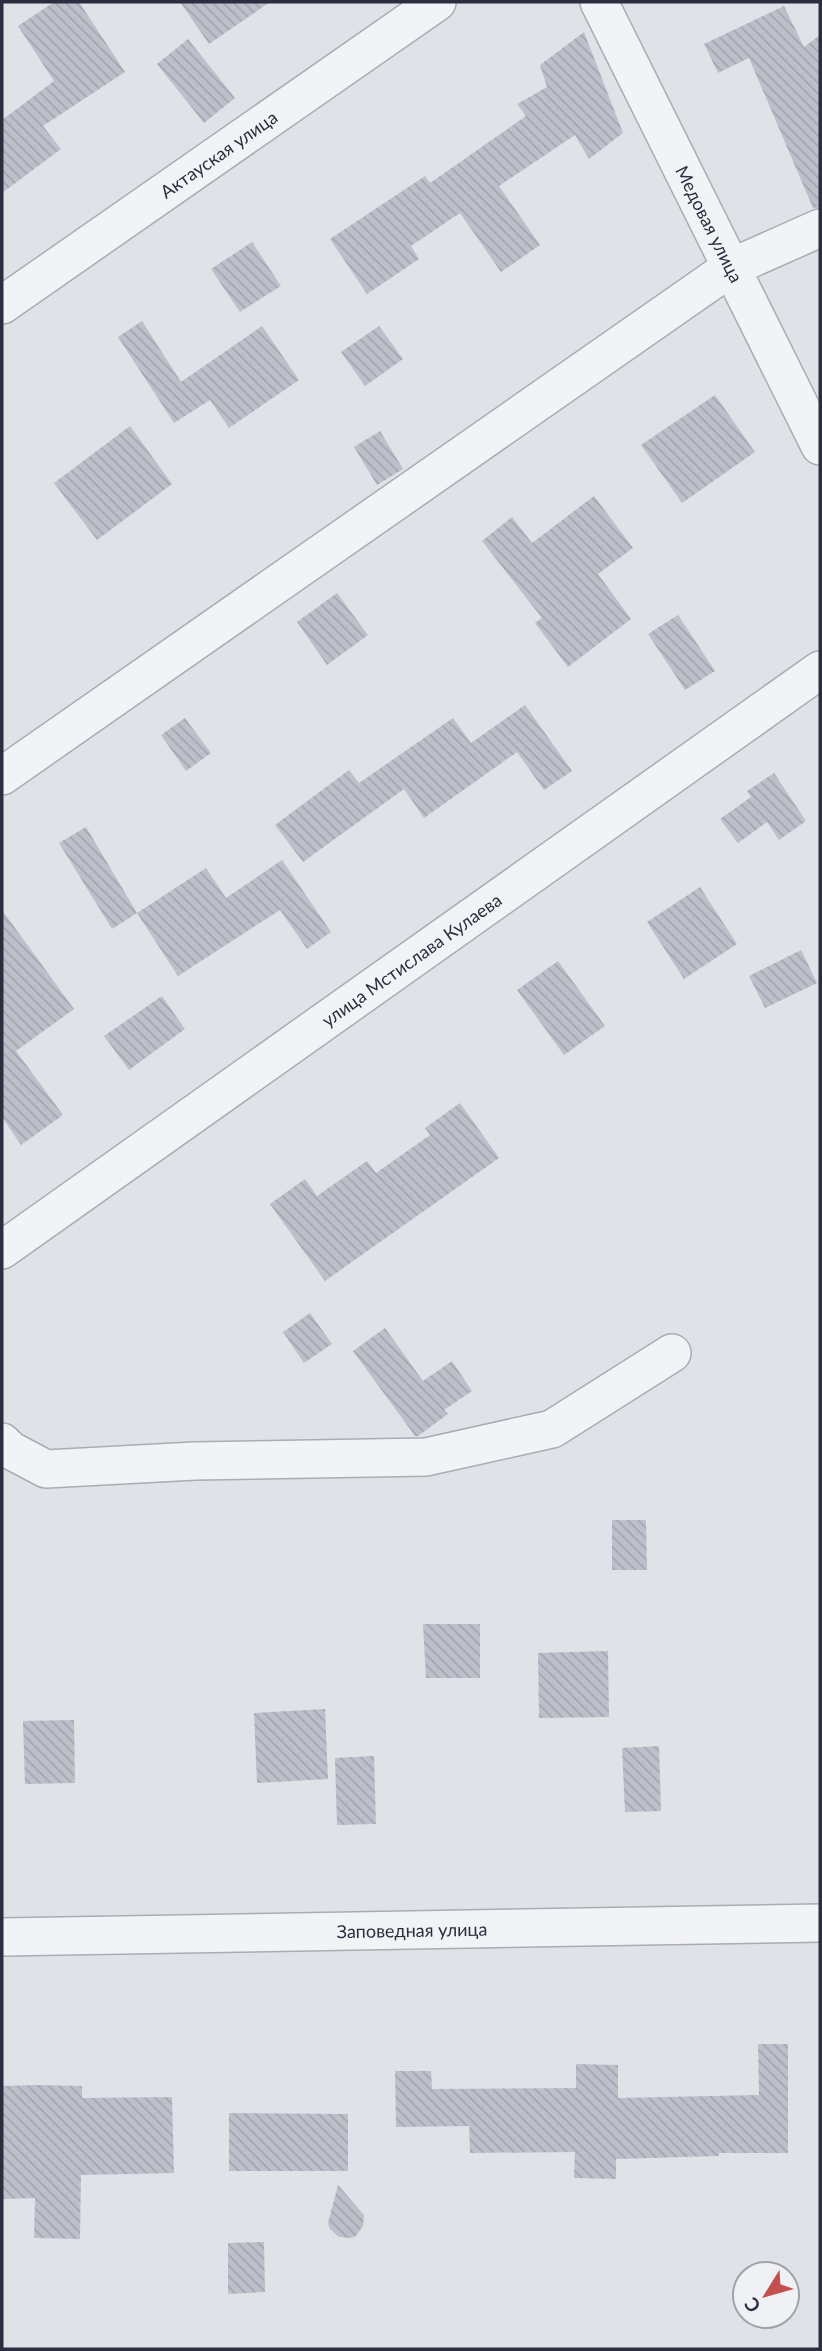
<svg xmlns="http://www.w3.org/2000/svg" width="822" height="2351" font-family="Lato,sans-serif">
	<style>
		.building { fill: url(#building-back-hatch) }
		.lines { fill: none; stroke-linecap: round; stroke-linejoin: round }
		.minor-casing { stroke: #a9acb5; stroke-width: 40 }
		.minor { stroke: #f2f3f6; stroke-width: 37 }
		.labels { text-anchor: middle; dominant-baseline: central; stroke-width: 6; stroke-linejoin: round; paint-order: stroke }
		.street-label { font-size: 18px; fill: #2a2e3e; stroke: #eff1f5 }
	</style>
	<defs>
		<pattern id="building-back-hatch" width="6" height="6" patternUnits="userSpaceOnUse" patternTransform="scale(1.75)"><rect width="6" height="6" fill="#bdc0ca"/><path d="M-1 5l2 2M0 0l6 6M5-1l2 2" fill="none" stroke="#a3a5af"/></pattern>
	</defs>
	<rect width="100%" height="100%" fill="#e0e2e8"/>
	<g class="building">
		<path d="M 54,2 L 79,2 L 125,72 L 43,126 L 61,149 L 2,193 L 2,120 L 54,81 L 18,26 Z"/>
		<path d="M 180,2 L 270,2 L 209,44 Z"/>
		<path d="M 784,6 L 804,47 L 820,35 L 820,207 L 813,208 L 749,58 L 718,73 L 704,44 Z"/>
		<path d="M 584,32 L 623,133 L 589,159 L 575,135 L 499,186 L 540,245 L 501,272 L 460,213 L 411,246 L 419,259 L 367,294 L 330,239 L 425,176 L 430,183 L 526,116 L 517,104 L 547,87 L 540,65 Z"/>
		<path d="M 188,39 L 235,98 L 204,123 L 157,64 Z"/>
		<path d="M 252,242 L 281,286 L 240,312 L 211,269 Z"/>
		<path d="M 142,321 L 181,382 L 262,326 L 299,380 L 229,428 L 210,400 L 174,423 L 118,337 Z"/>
		<path d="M 379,326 L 403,359 L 365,386 L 341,352 Z"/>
		<path d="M 715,395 L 755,452 L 682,503 L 641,445 Z"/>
		<path d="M 130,426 L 172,484 L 97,540 L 54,483 Z"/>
		<path d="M 380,431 L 403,469 L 377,485 L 354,447 Z"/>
		<path d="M 594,496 L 633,548 L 598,574 L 631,619 L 568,667 L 535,623 L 542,618 L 482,541 L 512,517 L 532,543 Z"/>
		<path d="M 337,593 L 368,635 L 327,665 L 297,622 Z"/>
		<path d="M 678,615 L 715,671 L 685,690 L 648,634 Z"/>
		<path d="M 525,705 L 572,771 L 544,790 L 517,752 L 424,818 L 404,789 L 303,862 L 275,825 L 349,770 L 359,783 L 453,718 L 471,743 Z"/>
		<path d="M 185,718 L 211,753 L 186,771 L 161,735 Z"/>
		<path d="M 774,773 L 806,821 L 779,840 L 767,822 L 738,843 L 720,819 L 751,797 L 747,791 Z"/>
		<path d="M 86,827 L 137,913 L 112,929 L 59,843 Z"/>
		<path d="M 282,860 L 331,932 L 307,949 L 280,910 L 178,976 L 137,913 L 206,868 L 226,898 Z"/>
		<path d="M 700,887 L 737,944 L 684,979 L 647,922 Z"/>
		<path d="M 2,910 L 74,1009 L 16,1051 L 63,1115 L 21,1145 L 2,1117 Z"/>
		<path d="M 801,950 L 817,983 L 765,1008 L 749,976 Z"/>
		<path d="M 558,961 L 605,1026 L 564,1055 L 517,990 Z"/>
		<path d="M 162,996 L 185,1029 L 129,1070 L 104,1036 Z"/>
		<path d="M 460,1103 L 499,1158 L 325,1281 L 270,1204 L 305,1179 L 317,1196 L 367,1161 L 376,1173 L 430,1135 L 425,1128 Z"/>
		<path d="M 310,1313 L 332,1344 L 304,1363 L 283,1332 Z"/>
		<path d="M 385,1328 L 423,1381 L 452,1361 L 472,1391 L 444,1410 L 448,1414 L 418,1436 L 415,1436 L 353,1351 Z"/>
		<path d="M 612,1520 L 646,1520 L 647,1570 L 612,1570 Z"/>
		<path d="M 423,1624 L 480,1624 L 480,1678 L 426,1678 Z"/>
		<path d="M 608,1651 L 609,1717 L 539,1718 L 538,1653 Z"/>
		<path d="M 325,1709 L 328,1779 L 257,1783 L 254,1713 Z"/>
		<path d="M 74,1720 L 75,1783 L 25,1784 L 23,1721 Z"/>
		<path d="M 659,1746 L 661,1811 L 625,1812 L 622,1748 Z"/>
		<path d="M 374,1756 L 376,1824 L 337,1825 L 335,1758 Z"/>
		<path d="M 758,2044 L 788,2044 L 788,2153 L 719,2153 L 719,2156 L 616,2159 L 616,2179 L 574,2178 L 575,2152 L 470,2153 L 469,2126 L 396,2127 L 395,2071 L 431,2071 L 432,2089 L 576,2088 L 576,2064 L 618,2065 L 618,2098 L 759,2095 Z"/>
		<path d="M 36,2085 L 82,2086 L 82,2098 L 172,2097 L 174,2173 L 81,2175 L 80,2239 L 34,2238 L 35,2198 L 2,2199 L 2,2086 Z"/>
		<path d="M 229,2113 L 348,2114 L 348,2171 L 229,2171 Z"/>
		<path d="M 338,2185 L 364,2215 L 363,2226 L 356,2236 L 351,2238 L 339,2237 L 330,2229 L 328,2223 Z"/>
		<path d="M 264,2242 L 265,2292 L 228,2294 L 228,2243 Z"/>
	</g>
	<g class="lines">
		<g class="minor-casing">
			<g id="minor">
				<path id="s1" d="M 599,2 L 820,446"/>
				<path id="s2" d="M 2,305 L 437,2"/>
				<path d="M 2,776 L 730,268 L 820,228"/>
				<path id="s3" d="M 2,1250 L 820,670"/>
				<path d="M 2,1442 L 10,1450 L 46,1469 L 195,1461 L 426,1457 L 552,1429 L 672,1353"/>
				<path id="s4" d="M 2,1937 L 820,1923"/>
			</g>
		</g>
		<use href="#minor" class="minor"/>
	</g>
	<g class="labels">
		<g class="street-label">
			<text stroke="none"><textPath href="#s2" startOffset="264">Актауская улица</textPath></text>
			<text stroke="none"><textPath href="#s1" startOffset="248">Медовая улица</textPath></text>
			<text stroke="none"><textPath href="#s3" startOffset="502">улица Мстислава Кулаева</textPath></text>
			<text stroke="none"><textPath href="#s4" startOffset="410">Заповедная улица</textPath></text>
		</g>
	</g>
	<rect width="822" height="2351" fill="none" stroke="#2a2e3e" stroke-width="7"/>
	<g transform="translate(766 2295) rotate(233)"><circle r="33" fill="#eff1f5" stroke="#a0a3ac" stroke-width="2"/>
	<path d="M0-5L12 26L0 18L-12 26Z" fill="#c34f4e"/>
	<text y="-10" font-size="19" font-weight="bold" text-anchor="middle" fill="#2a2e3e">С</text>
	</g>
</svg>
